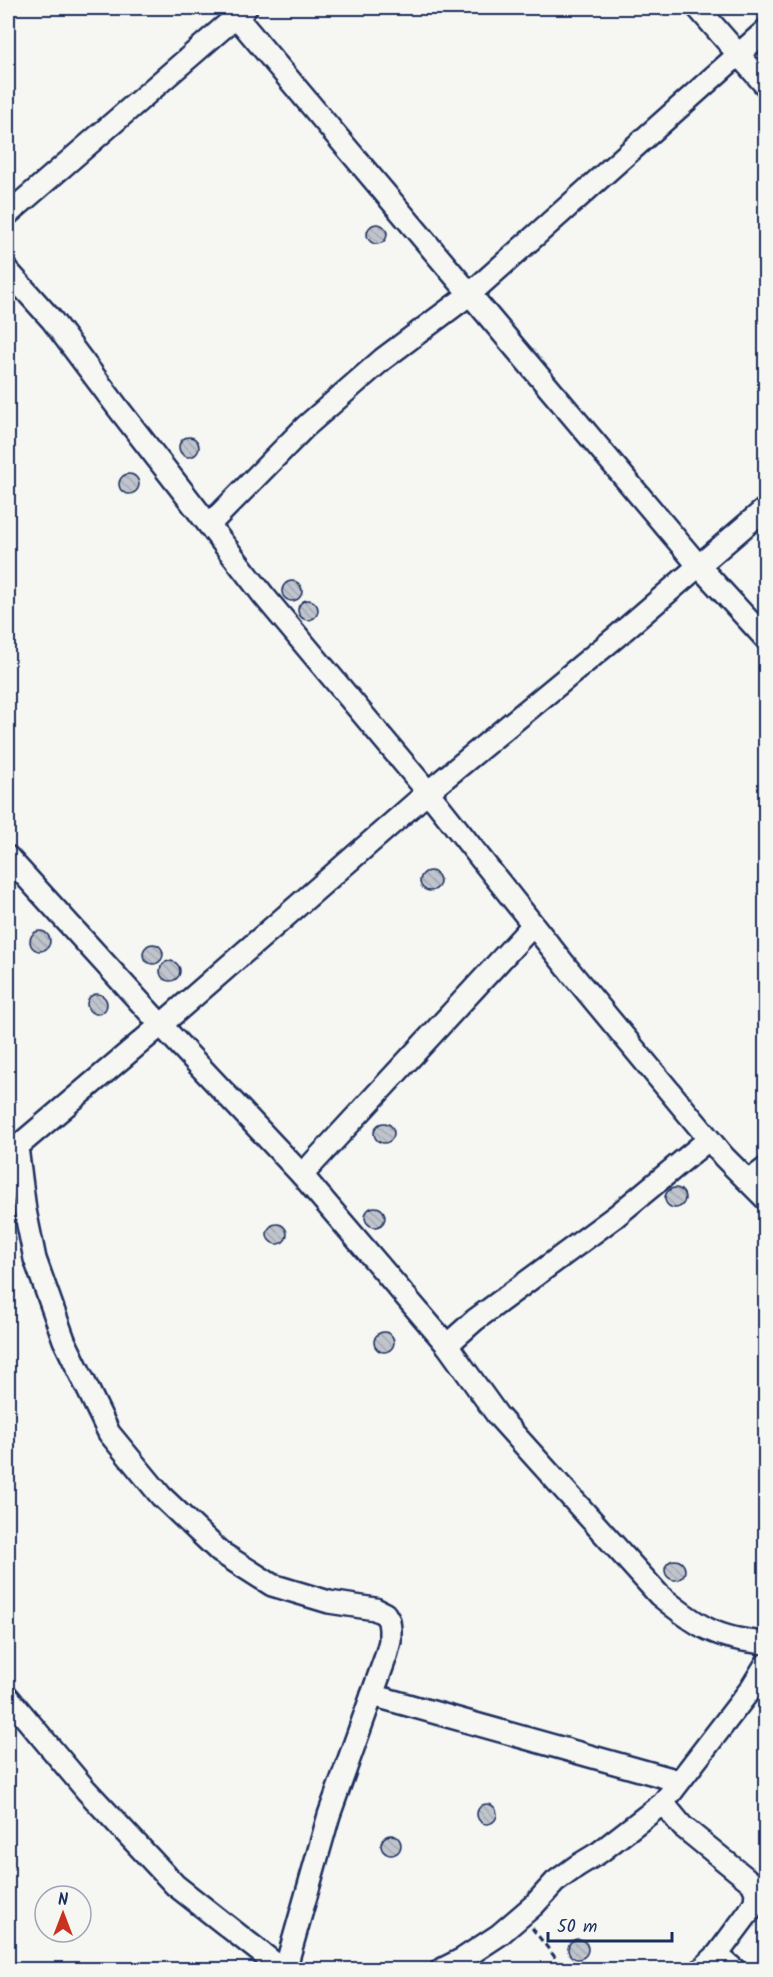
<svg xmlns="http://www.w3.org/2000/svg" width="773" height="1977" font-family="Kalam,sans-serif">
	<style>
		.building { fill: url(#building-back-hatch); stroke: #1b2f5e; stroke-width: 1.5 }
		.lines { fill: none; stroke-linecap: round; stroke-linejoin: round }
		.minor-casing { stroke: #1b2f5e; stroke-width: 26 }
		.path { stroke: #1b2f5e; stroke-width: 3; stroke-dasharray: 6 4.5; stroke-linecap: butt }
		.minor { stroke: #f6f6f2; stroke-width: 21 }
	</style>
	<defs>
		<pattern id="building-back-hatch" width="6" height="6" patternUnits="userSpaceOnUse" patternTransform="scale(1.5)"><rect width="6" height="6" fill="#c0c4cd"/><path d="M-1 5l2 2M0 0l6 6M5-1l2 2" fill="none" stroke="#a4a9b2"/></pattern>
	</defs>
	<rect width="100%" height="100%" fill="#f6f6f2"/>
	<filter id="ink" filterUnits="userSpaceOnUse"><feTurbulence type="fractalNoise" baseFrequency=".0167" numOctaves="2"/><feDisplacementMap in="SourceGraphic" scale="12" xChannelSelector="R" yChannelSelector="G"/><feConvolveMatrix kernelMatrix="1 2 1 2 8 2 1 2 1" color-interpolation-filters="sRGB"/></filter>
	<g filter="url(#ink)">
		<g class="building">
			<circle cx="377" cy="234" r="10"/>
			<circle cx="189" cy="447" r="10"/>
			<circle cx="129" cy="484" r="10"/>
			<circle cx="292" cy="591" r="10"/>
			<circle cx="308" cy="610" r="10"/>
			<circle cx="430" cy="881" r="10"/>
			<circle cx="40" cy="941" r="10"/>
			<circle cx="153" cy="954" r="10"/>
			<circle cx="170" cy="971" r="10"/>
			<circle cx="97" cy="1004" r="10"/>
			<circle cx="384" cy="1133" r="10"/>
			<circle cx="675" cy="1198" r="10"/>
			<circle cx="375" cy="1217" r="10"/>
			<circle cx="277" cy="1234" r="10"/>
			<circle cx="384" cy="1342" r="10"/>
			<circle cx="675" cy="1570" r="10"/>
			<circle cx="487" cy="1814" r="10"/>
			<circle cx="391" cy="1845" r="10"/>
			<circle cx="578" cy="1949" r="10"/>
		</g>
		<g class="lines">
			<g class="minor-casing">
				<g id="minor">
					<path d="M 229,8 L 698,565 L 766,639"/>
					<path d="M 698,8 L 766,86"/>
					<path d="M 8,214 L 246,8"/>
					<path d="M 8,271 L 52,320 L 118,408 L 264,596 L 428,792 L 573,975 L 724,1157 L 766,1199"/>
					<path d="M 209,525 L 305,427 L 383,359 L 470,294 L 766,30"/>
					<path d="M 8,857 L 161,1025 L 302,1175 L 447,1345 L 498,1416 L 659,1595 C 697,1626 716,1639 766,1643"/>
					<path d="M 17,1147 L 25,1210 L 35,1259 L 64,1340 L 109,1433 L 161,1496 L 220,1552 L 272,1585 L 329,1602 L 375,1609 L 385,1614 L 389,1621 L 390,1629 L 390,1641 L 386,1656 L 329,1815 L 285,1970"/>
					<path d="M 12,1160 L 17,1147 L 161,1025 L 428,792 L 616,637 L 766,508"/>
					<path d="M 302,1175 L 533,925"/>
					<path d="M 749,1181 L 766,1168"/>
					<path d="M 447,1345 L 475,1320 L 616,1216 L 709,1139"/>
					<path d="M 372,1695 L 679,1781"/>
					<path d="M 8,1697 L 86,1790 L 175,1885 L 283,1970"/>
					<path d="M 663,1803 L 682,1826 L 752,1883 L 756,1892 L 755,1902 L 749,1912 L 717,1955 L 701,1970"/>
					<path d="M 717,1955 L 735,1970"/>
					<path d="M 441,1970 L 461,1960 L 499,1935 L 534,1905 L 555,1882 L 577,1866 L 600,1852 L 663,1803 L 750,1690 L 766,1664"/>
				</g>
			</g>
			<path class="path" d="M 532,1928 L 565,1970"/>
			<use href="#minor" class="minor"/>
		</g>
	</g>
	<rect width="773" height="1977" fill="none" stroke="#f6f6f2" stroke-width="30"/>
	<rect x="15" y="15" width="743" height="1947" fill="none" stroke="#1b2f5e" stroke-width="2" filter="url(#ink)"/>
	<g transform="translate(63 1914)"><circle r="28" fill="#f6f6f2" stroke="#9ea6b7" stroke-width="1.5"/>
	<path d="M0-4.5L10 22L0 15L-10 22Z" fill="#c8321e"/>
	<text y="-9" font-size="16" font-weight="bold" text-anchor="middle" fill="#1b2f5e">N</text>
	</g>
	<path d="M548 1932v9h124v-9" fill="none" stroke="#1b2f5e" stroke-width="3"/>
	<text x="557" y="1932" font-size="18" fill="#1b2f5e" stroke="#f6f6f2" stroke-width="4.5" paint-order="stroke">50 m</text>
</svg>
